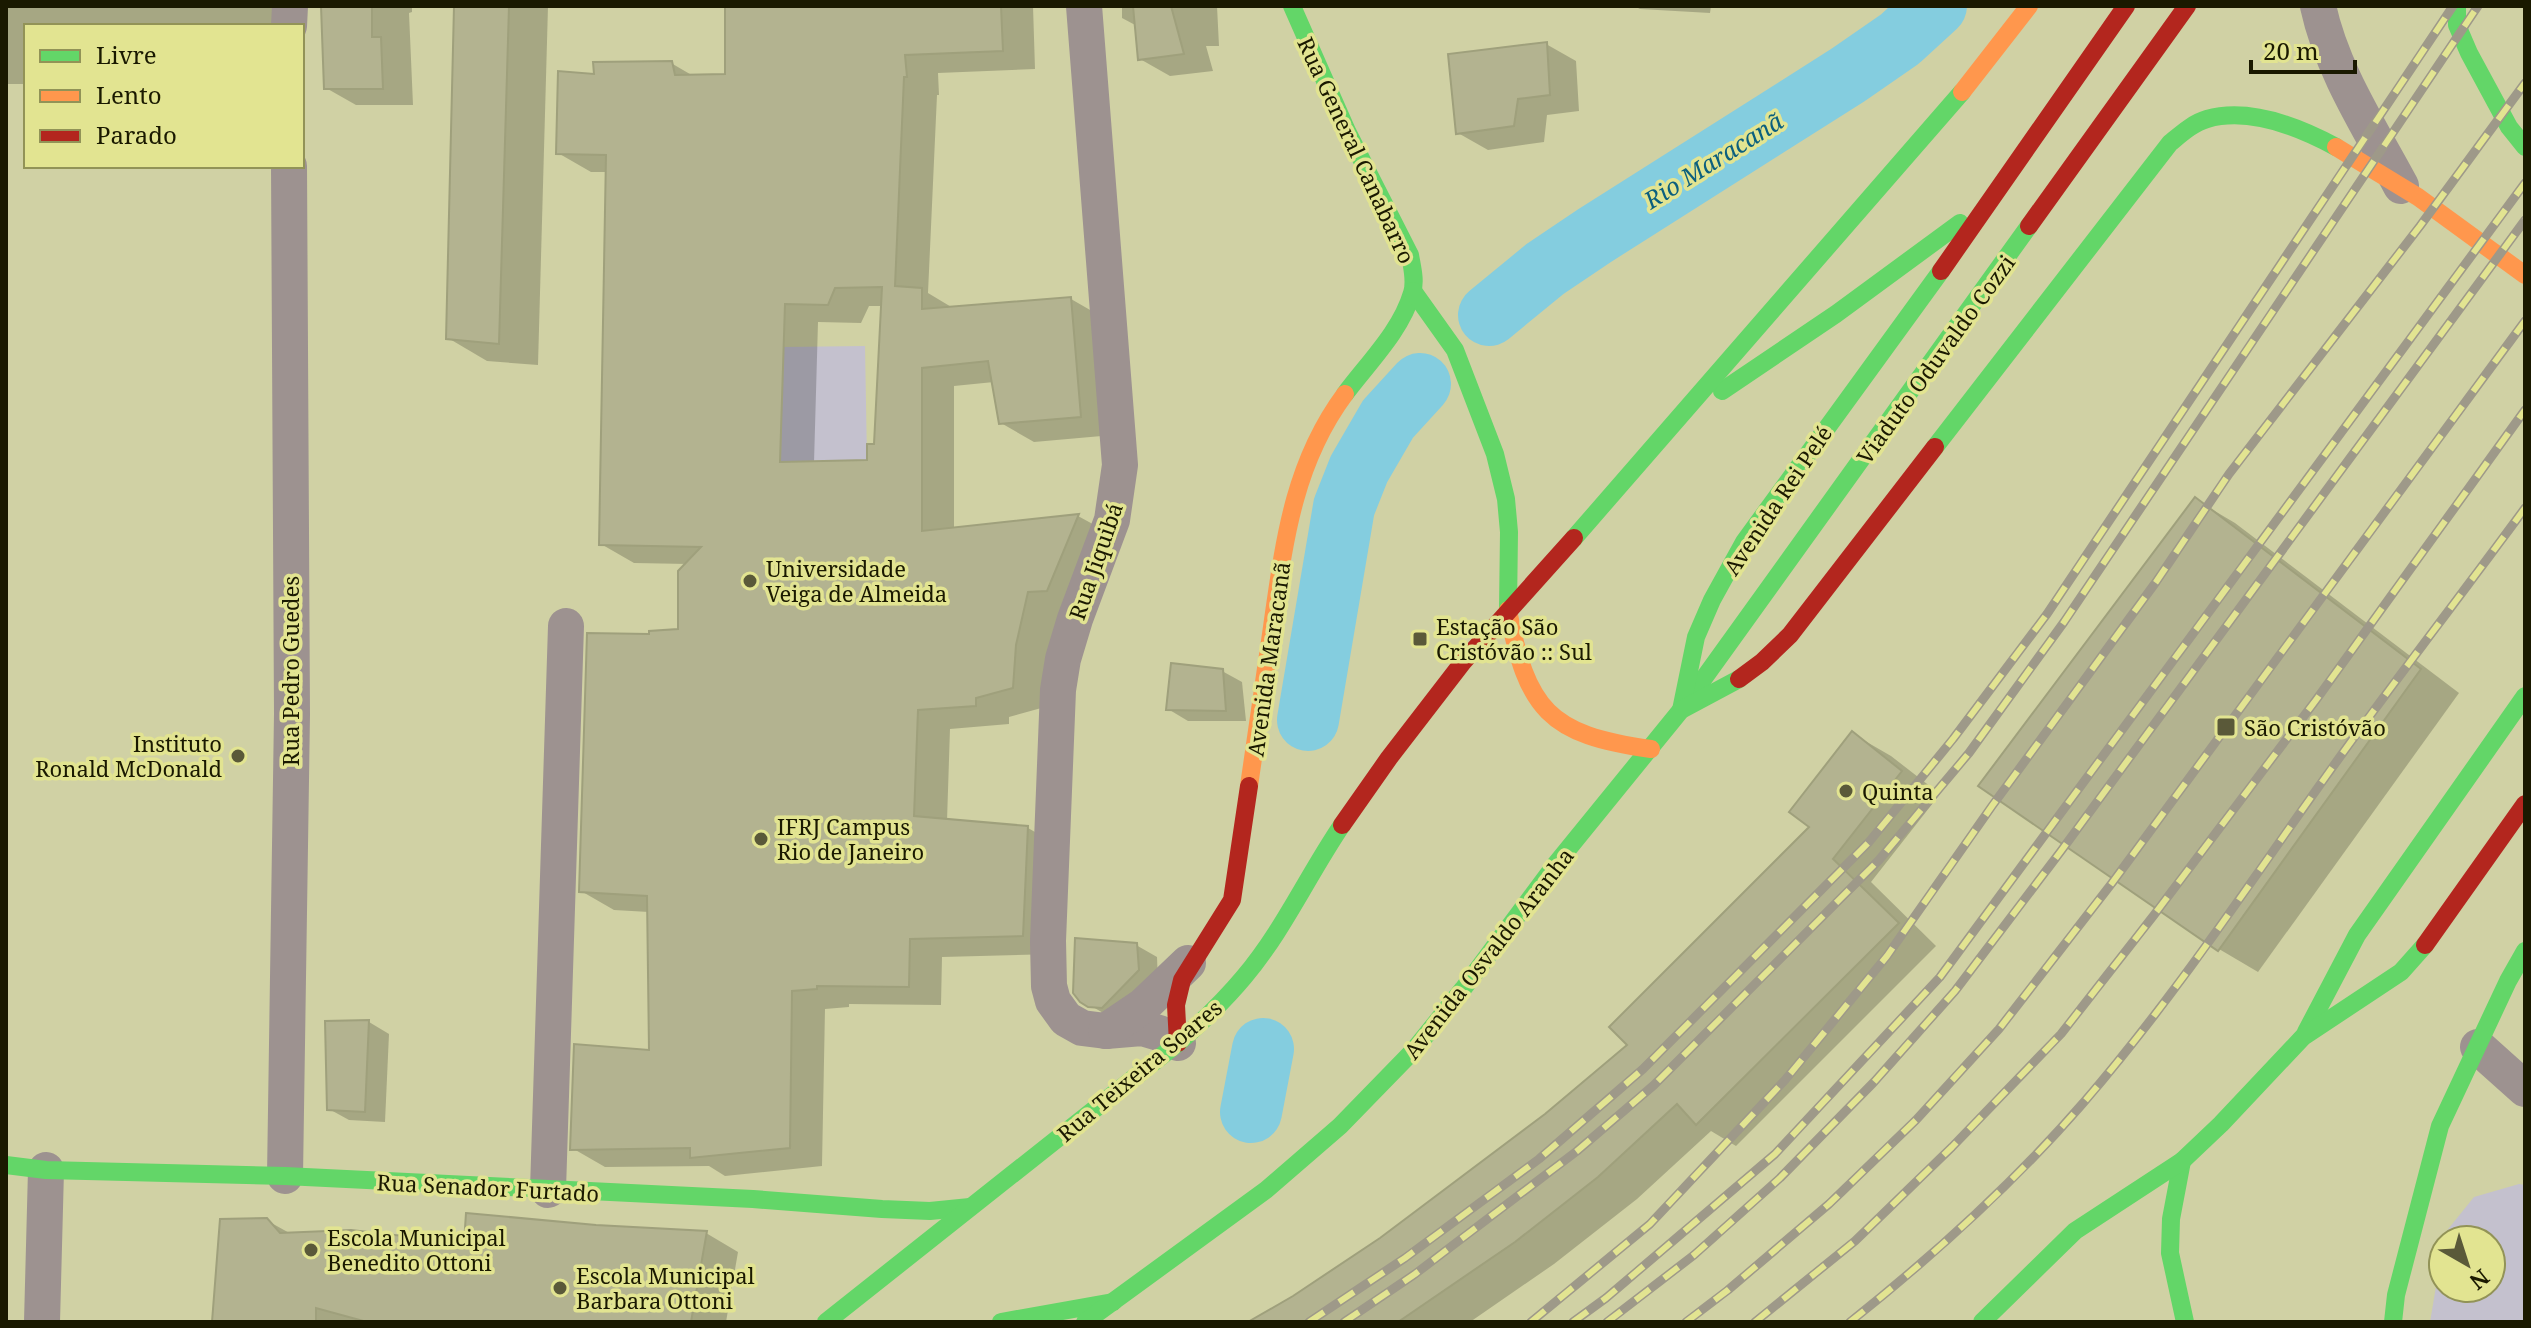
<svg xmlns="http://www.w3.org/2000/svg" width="2531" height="1328" font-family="'Noto Serif',serif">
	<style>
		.green { fill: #c4c1ce }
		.shadow { fill: #0003; fill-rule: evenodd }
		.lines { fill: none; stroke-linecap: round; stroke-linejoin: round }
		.river { stroke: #84cddf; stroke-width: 62 }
		.building { fill: #b3b390; stroke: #9fa07c; stroke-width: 2; fill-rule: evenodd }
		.street { stroke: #9d9290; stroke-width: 36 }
		.fast { stroke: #63d668; stroke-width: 18 }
		.slow { stroke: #ff974d; stroke-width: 18 }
		.jam { stroke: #b3261e; stroke-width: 18 }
		.rail-casing { stroke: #9e9989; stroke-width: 9 }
		.rail { stroke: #e2e491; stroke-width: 6; stroke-dasharray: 18; stroke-linecap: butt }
		.poi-dot { fill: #5a5939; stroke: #e2e491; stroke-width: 3 }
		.labels { text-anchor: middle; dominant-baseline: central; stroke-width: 7; stroke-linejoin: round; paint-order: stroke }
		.street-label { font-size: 22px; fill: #1a1900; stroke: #e2e491 }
		.poi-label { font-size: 22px; fill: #1a1900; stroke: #e2e491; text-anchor: start }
		.water-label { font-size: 24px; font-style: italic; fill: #0b5f7e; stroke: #e2e491 }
	</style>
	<rect width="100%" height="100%" fill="#d0d1a4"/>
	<g class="green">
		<path d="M 865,346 L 867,460 L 781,462 L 782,347 Z"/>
		<path d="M 2519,1184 L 2525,1185 L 2525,1322 L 2430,1322 L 2443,1245 L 2443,1288 L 2491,1288 L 2491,1240 L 2444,1240 L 2445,1233 L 2474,1197 Z"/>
	</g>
	<g class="shadow">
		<path d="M 6,6 L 289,6 L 288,26 L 26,26 L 26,84 L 6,84 Z"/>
		<path d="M 323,6 L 412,6 L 412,12 L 409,13 L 413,105 L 356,105 L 326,88 Z"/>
		<path d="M 456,6 L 548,6 L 538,365 L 487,361 L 448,338 Z"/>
		<path d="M 727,6 L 1033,6 L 1035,69 L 938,73 L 939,95 L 937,95 L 928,293 L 953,308 L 1071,299 L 1104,318 L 1113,435 L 1034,442 L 1001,423 L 994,382 L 954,386 L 954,529 L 1078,516 L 1111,534 L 1045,707 L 1009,717 L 1009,724 L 950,729 L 947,821 L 1028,828 L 1061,847 L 1055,954 L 942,957 L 941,1005 L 849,1004 L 849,1007 L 825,1009 L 822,1166 L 725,1176 L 709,1166 L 605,1167 L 572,1148 L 651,1052 L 649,912 L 614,910 L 581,891 L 651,636 L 680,631 L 688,564 L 634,563 L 601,544 L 608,172 L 591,172 L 558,153 L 596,76 L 671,63 L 695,77 L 727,76 ZM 869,306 L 883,306 L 876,446 L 869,462 L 814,463 L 818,322 L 861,323 Z"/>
		<path d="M 1122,6 L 1217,6 L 1219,46 L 1206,46 L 1213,71 L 1170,76 L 1140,59 L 1137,26 L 1122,18 Z"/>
		<path d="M 1634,6 L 1711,6 L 1710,13 L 1640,9 Z"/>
		<path d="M 1546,44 L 1576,61 L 1579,111 L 1547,115 L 1544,142 L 1488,150 L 1458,133 Z"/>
		<path d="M 2196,500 L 2235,523 L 2459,693 L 2258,972 L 2219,949 Z"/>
		<path d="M 1222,671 L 1242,682 L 1246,721 L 1188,721 L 1168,709 Z"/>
		<path d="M 1853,734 L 1891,756 L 1940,794 L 1871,882 L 1936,946 L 1736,1146 L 1711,1131 L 1637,1199 L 1554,1264 L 1470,1322 L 1252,1322 L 1294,1297 L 1382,1239 L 1547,1115 L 1630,1045 L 1812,827 Z"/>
		<path d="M 1136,945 L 1157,957 L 1158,982 L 1110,1017 L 1081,1000 Z"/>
		<path d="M 369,1022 L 389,1034 L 385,1122 L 349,1120 L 329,1109 Z"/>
		<path d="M 266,1220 L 293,1235 L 466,1245 L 596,1227 L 706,1233 L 738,1252 L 726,1322 L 214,1322 Z"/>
	</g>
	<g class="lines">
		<g class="river">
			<path d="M 1489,315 L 1545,269 L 1594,236 L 1848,75 L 1900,39 L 1936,6"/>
			<path d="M 1308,720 L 1344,507 L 1359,469 L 1388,419 L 1420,384"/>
			<path d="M 1251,1112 L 1263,1049"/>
		</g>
	</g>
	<g class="building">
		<path d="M 321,6 L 372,6 L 372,37 L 381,37 L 383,89 L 324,89 Z"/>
		<path d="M 454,6 L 509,6 L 499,344 L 446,339 Z"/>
		<path d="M 725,6 L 1001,6 L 1003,51 L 905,55 L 907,77 L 904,77 L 895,286 L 922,288 L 922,309 L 1071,297 L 1081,417 L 999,424 L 988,361 L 922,368 L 922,531 L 1079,514 L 1047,591 L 1028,592 L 1016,645 L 1013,688 L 976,698 L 976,706 L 918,710 L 914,816 L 1028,826 L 1023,936 L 910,939 L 909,987 L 817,986 L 817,989 L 792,991 L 790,1148 L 690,1158 L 690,1148 L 570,1150 L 574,1044 L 649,1050 L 647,896 L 579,892 L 587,633 L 649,634 L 649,631 L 678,629 L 678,571 L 701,547 L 599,545 L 606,155 L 556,154 L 558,71 L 594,74 L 593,62 L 672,61 L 675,75 L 725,74 ZM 882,287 L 874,444 L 867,444 L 867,460 L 780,462 L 785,304 L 828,305 L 835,288 Z"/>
		<path d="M 1133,6 L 1171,6 L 1184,54 L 1138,60 Z"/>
		<path d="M 1547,42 L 1550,95 L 1518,99 L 1514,126 L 1456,134 L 1448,54 Z"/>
		<path d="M 2195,497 L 2421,669 L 2218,951 L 1978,786 Z"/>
		<path d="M 1171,663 L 1223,669 L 1226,711 L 1166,710 Z"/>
		<path d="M 1852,731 L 1902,771 L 1833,859 L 1899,923 L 1696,1125 L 1677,1104 L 1598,1177 L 1515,1242 L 1398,1322 L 1248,1322 L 1293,1296 L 1380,1238 L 1545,1114 L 1627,1045 L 1609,1027 L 1809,827 L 1789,812 Z"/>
		<path d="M 1075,938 L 1137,943 L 1139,970 L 1102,1008 L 1088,1007 L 1080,1002 L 1073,993 Z"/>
		<path d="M 369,1020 L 365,1112 L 327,1110 L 325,1021 Z"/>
		<path d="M 466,1213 L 596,1225 L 707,1231 L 691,1322 L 367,1322 L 316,1308 L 316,1322 L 212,1322 L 220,1219 L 267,1218 L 280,1233 L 351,1230 L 464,1243 Z"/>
	</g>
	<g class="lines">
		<g class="street">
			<path d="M 1084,6 L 1120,465 L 1112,520 L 1075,619 L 1063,659 L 1058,690 L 1048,941 L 1049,986 L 1053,1001 L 1066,1019 L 1082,1028 L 1106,1031 L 1142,1028 L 1159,1033 L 1178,1043"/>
			<path d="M 2318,6 C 2332,71 2370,128 2401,186"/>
			<path d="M 289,26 L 290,6"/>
			<path d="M 1106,1031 L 1143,1006 L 1188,963"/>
			<path d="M 2478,1047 L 2525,1089"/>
			<path d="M 285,1176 L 292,714 L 289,166"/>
			<path d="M 548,1190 L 566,626"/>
			<path d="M 42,1322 L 46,1170"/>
		</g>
		<g class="fast">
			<path d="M 1292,6 L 1347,131 L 1410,255 C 1412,267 1416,281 1412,293 C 1401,331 1368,363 1345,394"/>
			<path d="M 2457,6 L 2457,25 L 2469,53 L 2509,127 L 2525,147"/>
			<path d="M 1413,291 L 1455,350 L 1495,454 L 1506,499 L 1509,532 L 1508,610"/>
			<path d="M 1722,391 L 1836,314 L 1960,223"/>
			<path d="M 1935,447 L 2170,143 C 2181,134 2193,123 2207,119 C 2249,107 2299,127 2336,147"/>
			<path d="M 1574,538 L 1962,92"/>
			<path d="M 1681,710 L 2029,226"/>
			<path d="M 1681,710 L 1696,637 L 1712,600 L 1744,542 L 1941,271"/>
			<path d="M 2306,1032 L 2357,935 L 2525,696"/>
			<path d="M 2182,1161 L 2171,1219 L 2170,1253 L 2185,1322"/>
			<path d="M 6,1165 L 46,1170 L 285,1176 L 753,1199 L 882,1209 L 930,1211 L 970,1207"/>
			<path d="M 826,1322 L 1178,1043 C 1202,1022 1224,1001 1244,977 C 1283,931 1308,875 1342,825"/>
			<path d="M 1001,1322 L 1113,1302"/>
			<path d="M 1085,1322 L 1266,1190 L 1340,1126 L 1414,1050 L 1463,989 L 1555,865 L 1681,710 L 1739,679"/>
			<path d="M 1982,1322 L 2075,1231 L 2182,1161 L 2221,1124 L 2303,1037 L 2401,972 L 2425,945"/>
			<path d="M 2393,1322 L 2396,1295 L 2440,1126 L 2508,981 L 2525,951"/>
		</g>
		<g class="slow">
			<path d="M 1962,92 L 2029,6"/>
			<path d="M 2336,147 L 2418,197 L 2525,275"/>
			<path d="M 1508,610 C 1527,709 1548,735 1651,749"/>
			<path d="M 1249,786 C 1257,733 1264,680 1272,627 C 1284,543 1293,464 1345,394"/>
		</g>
		<g class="jam">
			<path d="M 2029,226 L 2187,6"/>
			<path d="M 1941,271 L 2126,6"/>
			<path d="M 1739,679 L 1762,662 L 1790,635 L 1935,447"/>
			<path d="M 1342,825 L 1389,758 L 1463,662 L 1574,538"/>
			<path d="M 2425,945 L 2525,804"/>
			<path d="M 1178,1043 L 1176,1005 L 1182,980 L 1232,900 L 1249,786"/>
		</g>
		<g class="rail-casing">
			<g id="rail">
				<path d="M 1309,1322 L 1405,1258 L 1539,1159 L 1643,1069 L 1869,842 L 1953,739 L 2047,614 L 2453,6"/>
				<path d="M 1344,1322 L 1415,1274 L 1577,1151 L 1654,1085 L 1879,860 L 1969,753 L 2064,622 L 2478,6"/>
				<path d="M 1531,1322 L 1650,1224 L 1785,1080 L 1887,956 L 1992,806 L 2156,582 L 2229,474 L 2420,226 L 2525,83"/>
				<path d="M 1573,1322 L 1606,1298 L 1775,1154 L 1940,977 L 2525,183"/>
				<path d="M 1607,1322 L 1694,1255 L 1780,1178 L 1874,1082 L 1955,991 L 2061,851 L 2525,220"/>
				<path d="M 1686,1322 L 1728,1290 L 1829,1204 L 1916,1120 L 1999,1029 L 2112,883 L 2525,321"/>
				<path d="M 1755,1322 L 1855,1241 L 1952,1147 L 2061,1034 L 2154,915 L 2316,700 L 2525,410"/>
				<path d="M 1850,1322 C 1934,1255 2014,1183 2084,1102 C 2185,985 2267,856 2358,732 C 2413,657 2470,583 2525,508"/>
			</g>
		</g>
		<use href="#rail" class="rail"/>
	</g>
	<g class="poi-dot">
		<circle cx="750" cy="581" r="8"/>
		<rect x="1412" y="631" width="16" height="16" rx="4"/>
		<rect x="2216" y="717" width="20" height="20" rx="4"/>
		<circle cx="238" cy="756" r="8"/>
		<circle cx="1846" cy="791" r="8"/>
		<circle cx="761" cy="839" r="8"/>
		<circle cx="311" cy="1250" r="8"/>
		<circle cx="560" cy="1288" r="8"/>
	</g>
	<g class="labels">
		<g class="street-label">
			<text transform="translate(1357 150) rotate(65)">Rua General Canabarro</text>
			<text transform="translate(1935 359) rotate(-54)">Viaduto Oduvaldo Cozzi</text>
			<text transform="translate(1777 500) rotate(-56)">Avenida Rei Pelé</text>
			<text transform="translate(1095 561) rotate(-71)">Rua Jiquibá</text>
			<text transform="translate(1268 659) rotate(-82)">Avenida Maracanã</text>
			<text transform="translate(290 671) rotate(-90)">Rua Pedro Guedes</text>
			<text transform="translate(1488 953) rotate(-52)">Avenida Osvaldo Aranha</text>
			<text transform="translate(1139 1070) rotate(-40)">Rua Teixeira Soares</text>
			<text transform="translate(488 1187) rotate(3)">Rua Senador Furtado</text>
		</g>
		<g class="poi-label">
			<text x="766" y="568">Universidade<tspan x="766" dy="25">Veiga de Almeida</tspan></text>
			<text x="1436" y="626">Estação São<tspan x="1436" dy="25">Cristóvão :: Sul</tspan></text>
			<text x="2244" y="727">São Cristóvão</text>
			<text x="222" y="743" text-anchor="end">Instituto<tspan x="222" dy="25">Ronald McDonald</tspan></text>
			<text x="1862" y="791">Quinta</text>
			<text x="777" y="826">IFRJ Campus<tspan x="777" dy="25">Rio de Janeiro</tspan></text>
			<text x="327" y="1237">Escola Municipal<tspan x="327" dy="25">Benedito Ottoni</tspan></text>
			<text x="576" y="1275">Escola Municipal<tspan x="576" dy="25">Barbara Ottoni</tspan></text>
		</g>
		<g class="water-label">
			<text transform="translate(1713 160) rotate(-32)">Rio Maracanã</text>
		</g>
	</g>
	<rect width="2531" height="1328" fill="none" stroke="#1a1900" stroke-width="16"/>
	<rect x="24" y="24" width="280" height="144" fill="#e2e491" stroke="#929357" stroke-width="2"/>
	<rect x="40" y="50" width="40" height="12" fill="#63d668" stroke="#929357" stroke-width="2"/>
	<text x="96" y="64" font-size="24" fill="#1a1900">Livre</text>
	<rect x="40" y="90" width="40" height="12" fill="#ff974d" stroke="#929357" stroke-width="2"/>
	<text x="96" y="104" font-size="24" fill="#1a1900">Lento</text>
	<rect x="40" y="130" width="40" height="12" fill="#b3261e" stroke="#929357" stroke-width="2"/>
	<text x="96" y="144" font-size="24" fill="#1a1900">Parado</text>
	<g transform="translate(2467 1264) rotate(141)"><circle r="38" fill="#e2e491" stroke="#929357" stroke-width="2"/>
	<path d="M0-6L14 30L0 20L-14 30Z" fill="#5a5939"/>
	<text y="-12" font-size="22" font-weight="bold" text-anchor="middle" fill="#1a1900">N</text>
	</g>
	<path d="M2251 60v12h104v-12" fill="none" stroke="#1a1900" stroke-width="4"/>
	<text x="2263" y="60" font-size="24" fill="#1a1900" stroke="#e2e491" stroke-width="6" paint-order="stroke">20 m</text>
</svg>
